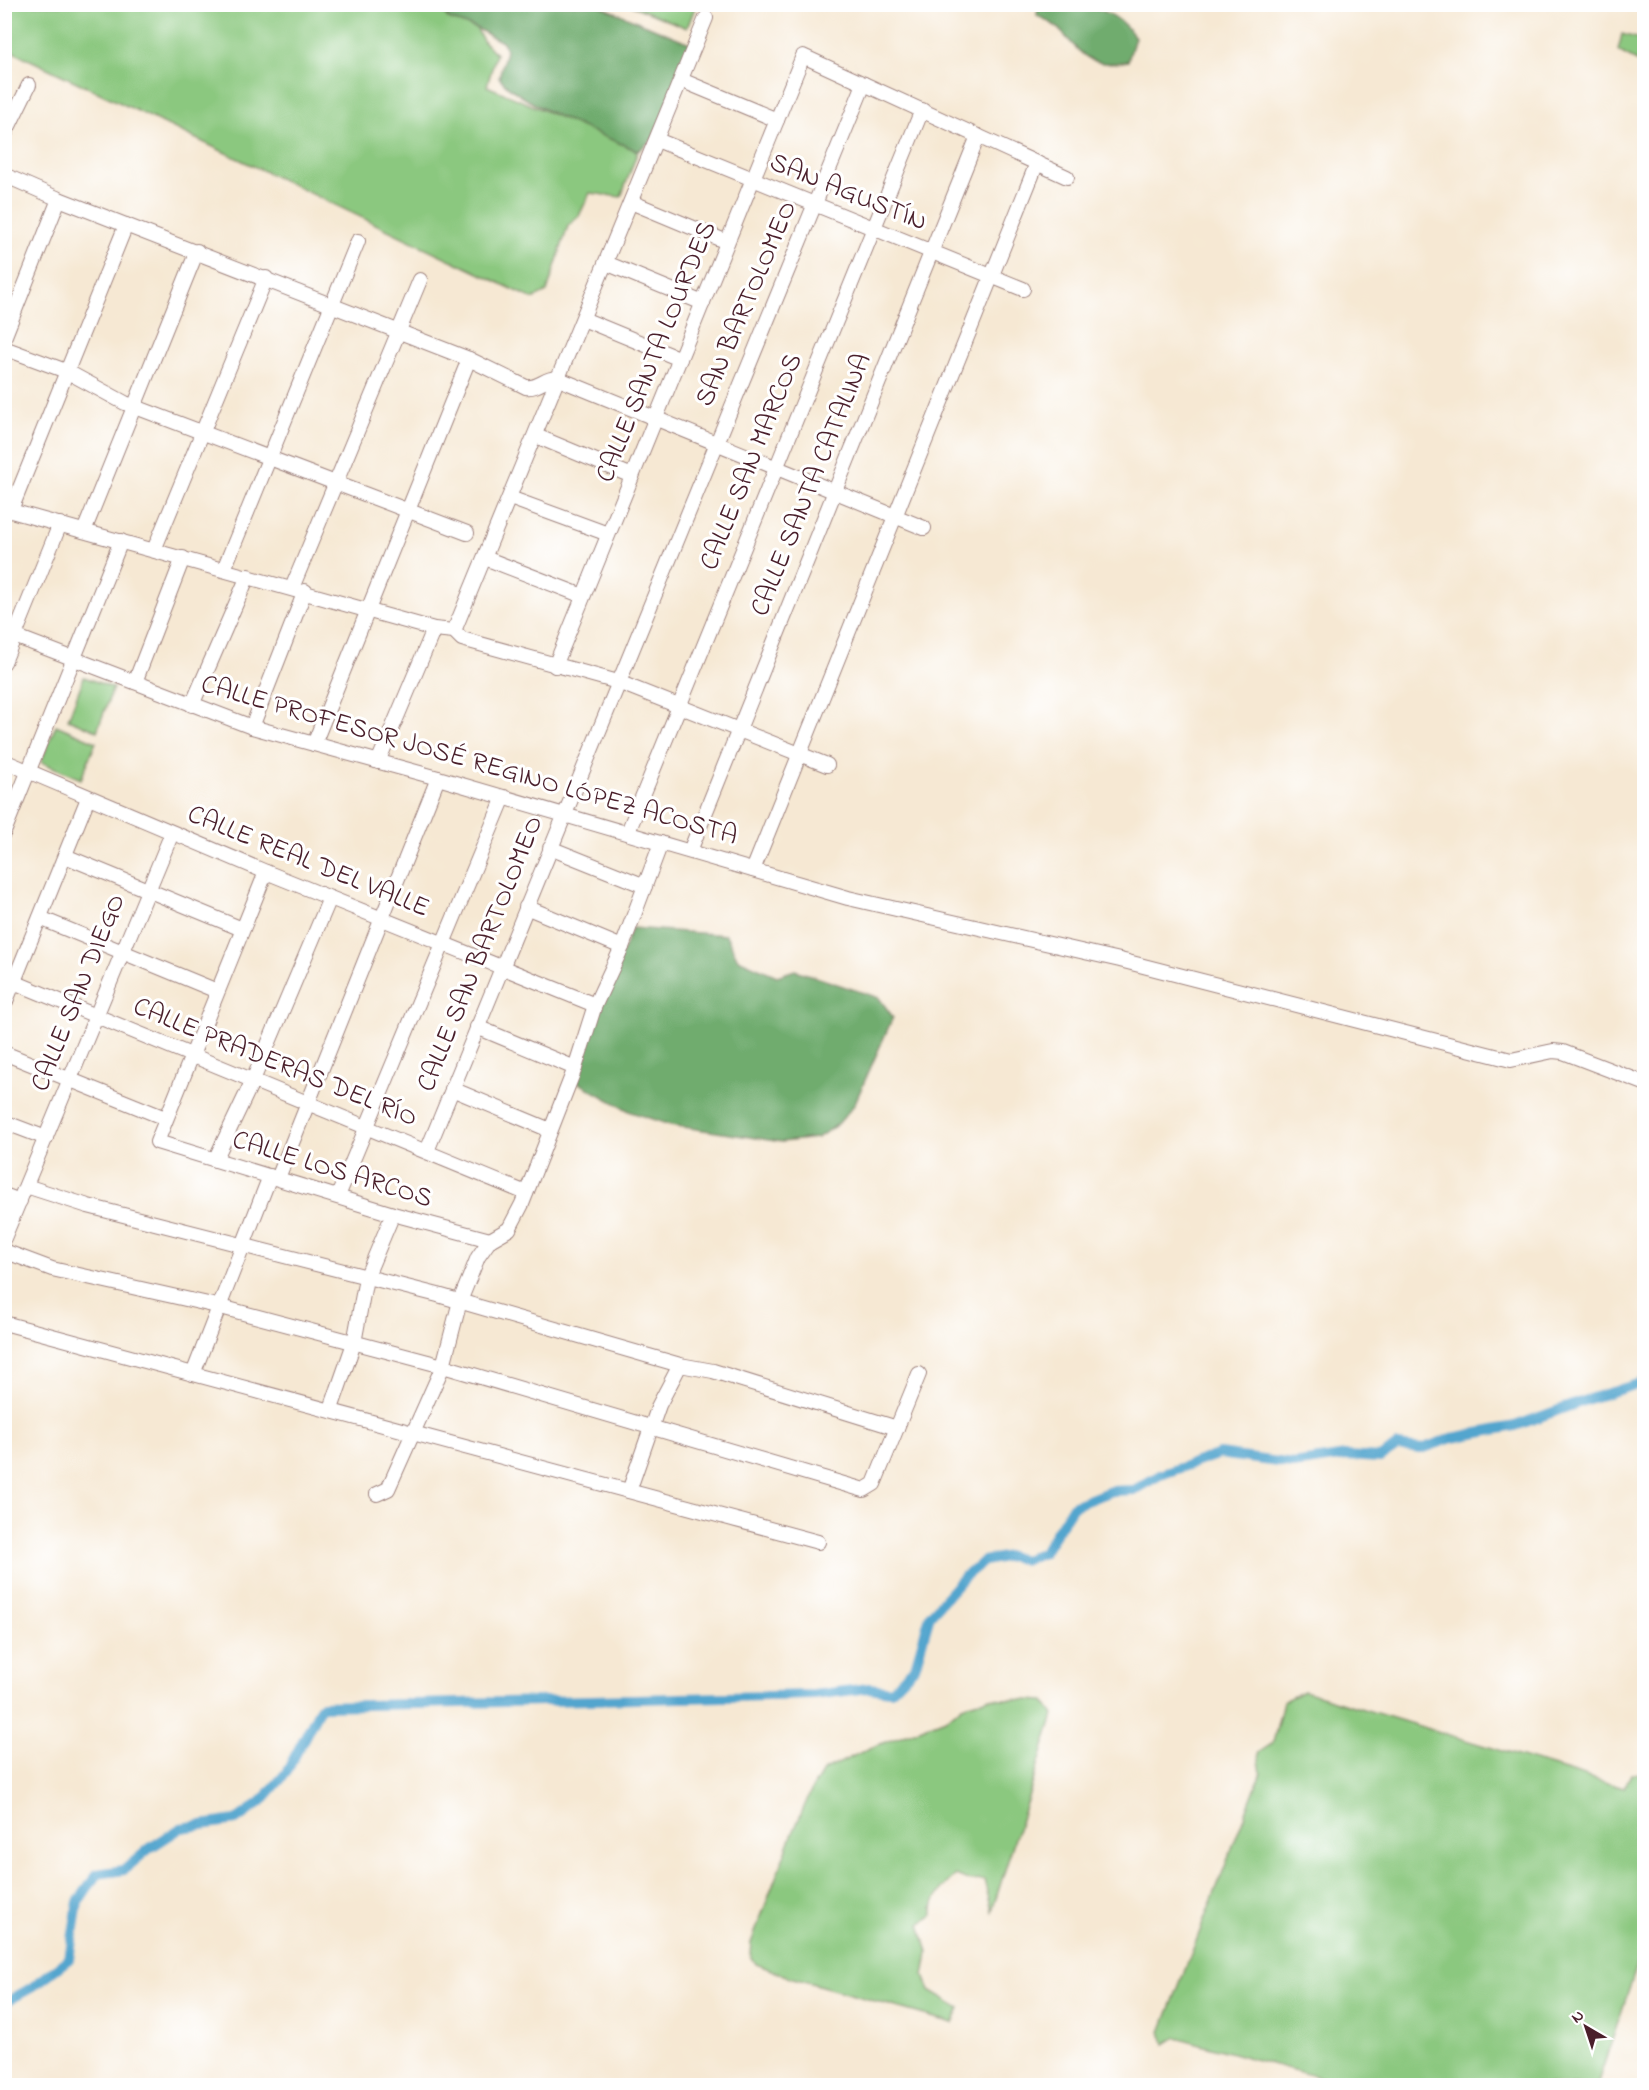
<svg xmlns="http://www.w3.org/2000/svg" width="1649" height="2090" font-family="'Indie Flower',sans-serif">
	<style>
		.green { fill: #8bc87f; stroke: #6a7455; stroke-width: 1.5 }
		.forest { fill: #70ac6e; stroke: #5d664c; stroke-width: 1.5 }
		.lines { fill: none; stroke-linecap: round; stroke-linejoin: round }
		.canal { stroke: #53a5ce; stroke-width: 10 }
		.minor-casing { stroke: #a0847f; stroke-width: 16 }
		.minor { stroke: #fff; stroke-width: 14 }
		.labels { text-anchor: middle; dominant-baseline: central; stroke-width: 6; stroke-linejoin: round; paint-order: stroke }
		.street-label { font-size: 27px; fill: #4a1f2b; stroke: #fff }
	</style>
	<rect width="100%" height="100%" fill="#fff"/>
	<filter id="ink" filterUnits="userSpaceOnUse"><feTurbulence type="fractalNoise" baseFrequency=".0167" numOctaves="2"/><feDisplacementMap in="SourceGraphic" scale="12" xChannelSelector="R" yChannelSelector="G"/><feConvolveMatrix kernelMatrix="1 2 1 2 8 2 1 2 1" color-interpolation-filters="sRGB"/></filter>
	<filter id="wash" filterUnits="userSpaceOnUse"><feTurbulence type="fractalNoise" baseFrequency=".008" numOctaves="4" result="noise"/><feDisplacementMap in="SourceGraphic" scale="24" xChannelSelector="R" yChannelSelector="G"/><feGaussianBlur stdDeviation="1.35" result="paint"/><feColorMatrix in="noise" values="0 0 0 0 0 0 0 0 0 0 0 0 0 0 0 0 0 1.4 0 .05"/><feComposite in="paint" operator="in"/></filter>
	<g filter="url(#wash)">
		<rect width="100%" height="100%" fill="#f6e8d3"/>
		<g class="green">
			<path d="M 4,5 L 428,5 L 441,9 L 449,19 L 476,28 L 484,42 L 496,54 L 487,86 L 638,151 L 621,197 L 590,193 L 579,216 L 568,226 L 547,292 L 533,299 L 5,48 Z"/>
			<path d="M 630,5 L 696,4 L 696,5 L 687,28 Z"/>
			<path d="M 1622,34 L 1644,40 L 1644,65 L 1618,51 Z"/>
			<path d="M 84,677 L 113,688 L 97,731 L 68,719 Z"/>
			<path d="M 56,725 L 96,742 L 81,779 L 41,762 Z"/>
			<path d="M 1304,1691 L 1624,1788 L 1631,1774 L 1644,1775 L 1644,1945 L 1597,2085 L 1346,2085 L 1176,2037 L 1165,2044 L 1161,2032 L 1166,2019 L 1261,1773 L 1258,1753 L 1273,1743 L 1283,1701 Z"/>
			<path d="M 988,1698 L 1044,1701 L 1054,1715 L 992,1911 L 984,1880 L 970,1881 L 956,1875 C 944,1885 931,1900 933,1915 L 920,1924 L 928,1953 L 924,1976 L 930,1990 L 960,2008 L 953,2023 L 786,1976 L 756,1964 L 750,1954 L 751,1943 L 792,1835 L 811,1791 L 823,1771 L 870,1748 L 948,1718 L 962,1706 Z"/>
		</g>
		<g class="forest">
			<path d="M 428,5 L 598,5 L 692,44 L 653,139 L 638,151 C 605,136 518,104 499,77 L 506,51 L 504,43 L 476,28 L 449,19 L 441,9 Z"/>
			<path d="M 1038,5 L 1085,5 L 1088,9 C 1106,7 1124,22 1135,37 L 1128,61 C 1072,74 1076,29 1037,16 Z"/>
			<path d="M 632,928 L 726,935 L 738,959 L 777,976 L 795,970 L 879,998 L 893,1017 L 854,1105 L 838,1124 L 817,1138 L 782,1142 L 670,1125 L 631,1112 L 572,1079 Z"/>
		</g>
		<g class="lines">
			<path class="canal" d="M 4,2003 L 31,1988 L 69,1959 L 78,1902 L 97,1874 L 124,1870 L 150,1848 L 181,1828 L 236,1820 L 261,1802 L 286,1773 L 321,1706 L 814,1695 L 869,1688 L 891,1691 L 915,1667 L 930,1615 L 965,1576 L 984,1561 L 1009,1556 L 1024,1560 L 1043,1553 L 1073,1506 L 1111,1491 L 1134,1490 L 1160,1475 L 1219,1454 L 1293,1464 L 1346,1456 L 1380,1458 L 1397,1446 L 1421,1449 L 1452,1438 L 1515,1426 L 1589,1399 L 1644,1382"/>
		</g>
	</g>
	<g filter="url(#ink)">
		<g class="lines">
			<g class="minor-casing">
				<g id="minor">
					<path d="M 681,80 L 777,120"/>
					<path d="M 4,136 L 29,85"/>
					<path d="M 657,140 L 1023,289"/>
					<path d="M 4,175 L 59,199 L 469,359 L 526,387 C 539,389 546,376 559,379 L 924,528"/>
					<path d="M 631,202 L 727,242"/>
					<path d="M 606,263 L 703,303"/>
					<path d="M 583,319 L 680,359"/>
					<path d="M 4,338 L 59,199"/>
					<path d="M 4,348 L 66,371 L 125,403 L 467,533"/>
					<path d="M 536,436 L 632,476"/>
					<path d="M 510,498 L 608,534"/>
					<path d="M 4,509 L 434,629 L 454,631 L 462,639 L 618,682 L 827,765"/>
					<path d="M 11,510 L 126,225"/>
					<path d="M 84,531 L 197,251"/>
					<path d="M 154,550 L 266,278"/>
					<path d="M 485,558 L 583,596"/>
					<path d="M 224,569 L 358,241"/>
					<path d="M 292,588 L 420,280"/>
					<path d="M 454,631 L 706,18"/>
					<path d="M 4,632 L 252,727 L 438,778 L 848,898 L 1120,960 L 1511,1060 L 1553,1051 L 1563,1052 L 1644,1083"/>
					<path d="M 4,662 L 60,524"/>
					<path d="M 555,666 L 803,56 L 1067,177"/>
					<path d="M 135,682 L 183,558"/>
					<path d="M 192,705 L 248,576"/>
					<path d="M 252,727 L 305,591"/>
					<path d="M 314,744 L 469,359"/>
					<path d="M 4,761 L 266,872 L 595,1005"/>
					<path d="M 378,762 L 434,629"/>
					<path d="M 4,832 L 121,541"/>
					<path d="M 628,832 L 922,110"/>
					<path d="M 550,848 L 645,886"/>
					<path d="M 690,851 L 978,136"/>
					<path d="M 65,856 L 242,929"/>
					<path d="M 753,870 L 1037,163"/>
					<path d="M 266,872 L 157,1142 L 393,1214 L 490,1240"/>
					<path d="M 526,907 L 622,947"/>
					<path d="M 40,918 L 217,991"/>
					<path d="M 4,978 L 526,1193"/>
					<path d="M 4,1006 L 88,798"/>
					<path d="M 477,1027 L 575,1068"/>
					<path d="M 4,1053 L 165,1118"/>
					<path d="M 452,1089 L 550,1130"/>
					<path d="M 4,1122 L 46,1138"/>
					<path d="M 427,1151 L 864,84"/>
					<path d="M 215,1160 L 253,1080 L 330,898"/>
					<path d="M 278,1178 L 438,778"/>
					<path d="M 26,1186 L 88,1206 L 438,1295 L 680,1365 L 713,1371 L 897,1428"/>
					<path d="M 4,1195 L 20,1201"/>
					<path d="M 338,1196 L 504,797"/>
					<path d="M 4,1238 L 172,833"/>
					<path d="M 4,1251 L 52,1269 L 217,1306 L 443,1366 L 864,1490 L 874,1484 L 919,1374"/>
					<path d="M 4,1323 L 818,1542"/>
					<path d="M 193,1374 L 270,1176"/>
					<path d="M 331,1409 L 354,1343 L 366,1278 L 393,1214"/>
					<path d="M 629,1491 L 659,1405 L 680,1365"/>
					<path d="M 377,1494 L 388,1489 L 443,1366 L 460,1301 L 478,1257 L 490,1240 L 509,1229 L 522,1204 L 575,1068 L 595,1005 L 622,947 L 661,843"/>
				</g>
			</g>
			<use href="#minor" class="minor"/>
		</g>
	</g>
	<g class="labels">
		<g class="street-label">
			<text transform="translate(848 193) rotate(22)">SAN AGUSTÍN</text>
			<text transform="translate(747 304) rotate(-67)">SAN BARTOLOMEO</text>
			<text transform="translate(657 352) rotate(-68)">CALLE SANTA LOURDES</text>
			<text transform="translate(752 462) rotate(-68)">CALLE SAN MARCOS</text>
			<text transform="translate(812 485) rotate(-68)">CALLE SANTA CATALINA</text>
			<text transform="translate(469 761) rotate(16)">CALLE PROFESOR JOSÉ REGINO LÓPEZ ACOSTA</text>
			<text transform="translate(308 862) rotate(22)">CALLE REAL DEL VALLE</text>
			<text transform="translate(481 954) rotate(-68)">CALLE SAN BARTOLOMEO</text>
			<text transform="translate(79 993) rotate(-68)">CALLE SAN DIEGO</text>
			<text transform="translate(275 1063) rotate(22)">CALLE PRADERAS DEL RÍO</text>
			<text transform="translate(332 1170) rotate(17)">CALLE LOS ARCOS</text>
		</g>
	</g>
	<rect width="1649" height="2090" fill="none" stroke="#fff" stroke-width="24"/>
	<g transform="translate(1586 2027) rotate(321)" stroke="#ffffff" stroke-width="4.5" paint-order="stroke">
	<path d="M0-4.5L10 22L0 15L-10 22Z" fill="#4a1f2b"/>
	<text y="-9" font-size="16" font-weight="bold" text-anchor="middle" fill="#4a1f2b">N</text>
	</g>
</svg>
